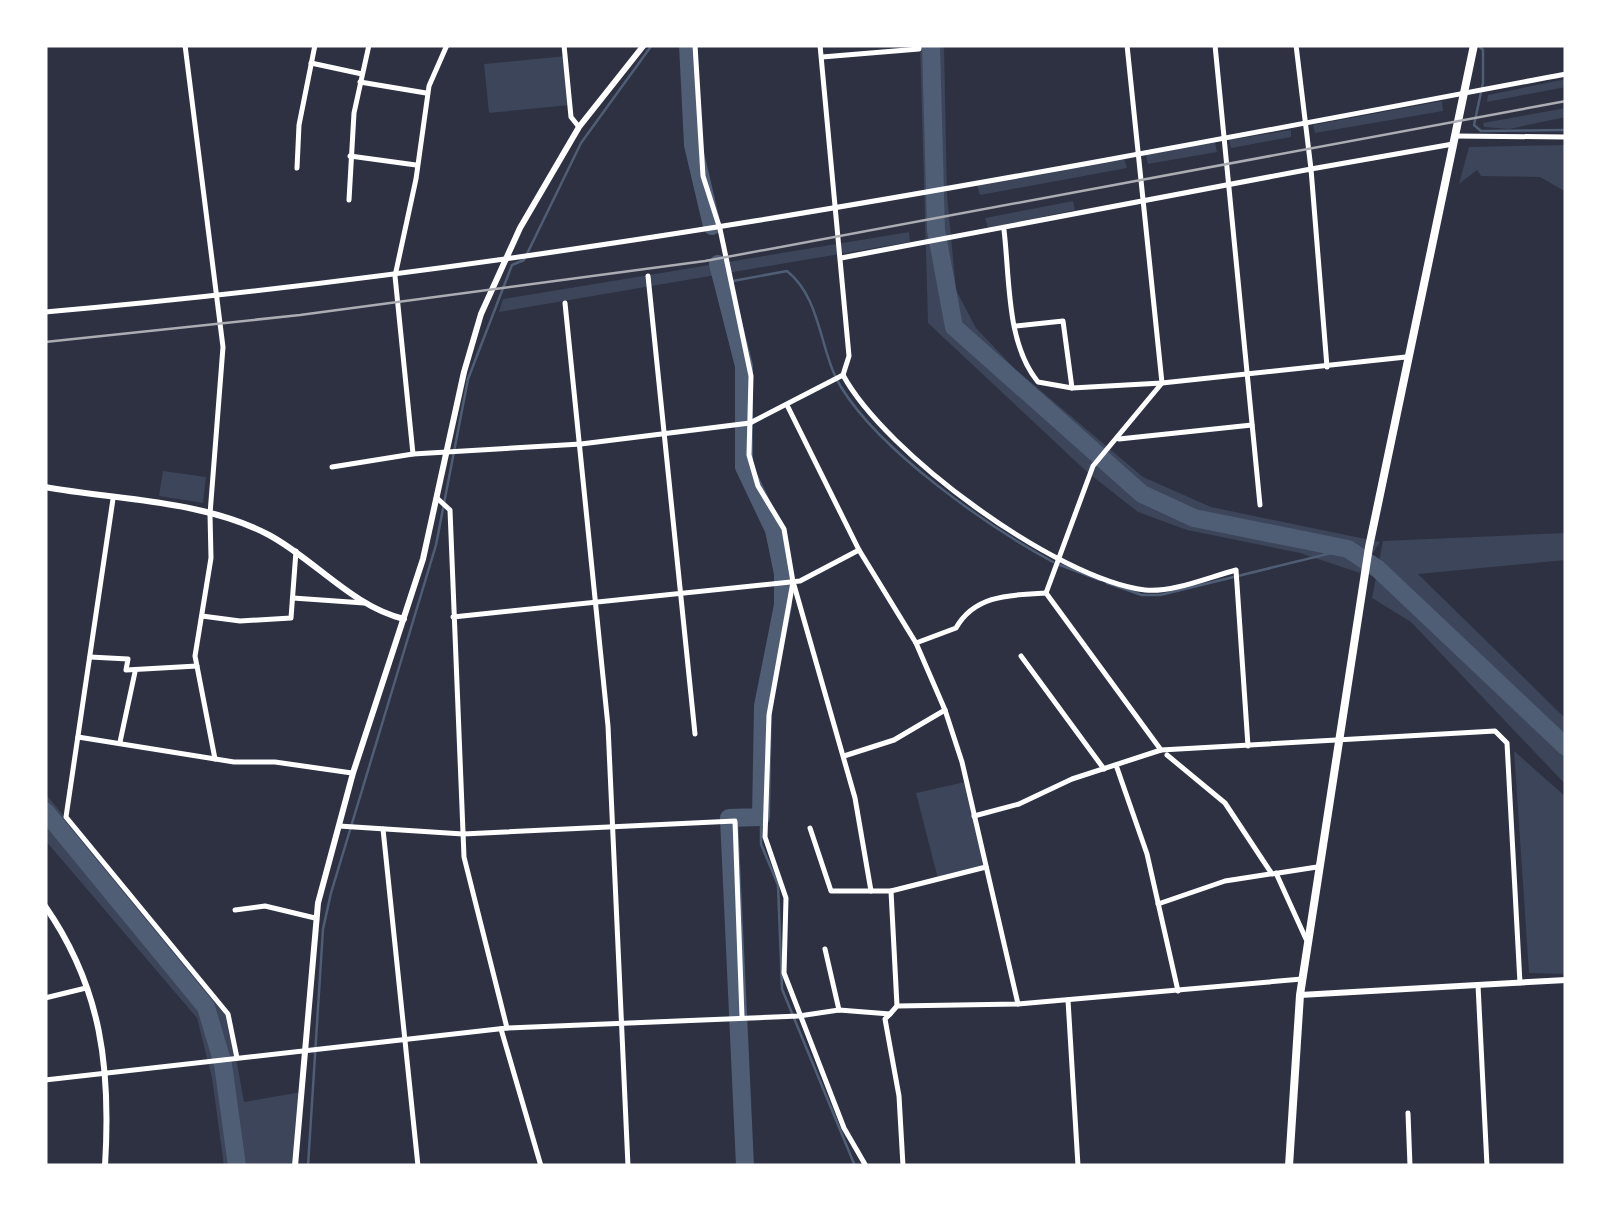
<svg xmlns="http://www.w3.org/2000/svg" width="1611" height="1211" font-family="'PT Sans',sans-serif">
	<style>
		.green { fill: #3c4559 }
		.lines { fill: none; stroke-linecap: round; stroke-linejoin: round }
		.stream { stroke: #4f5d75; stroke-width: 2.5 }
		.river { stroke: #4f5d75; stroke-width: 18 }
		.minor { stroke: #fff; stroke-width: 5 }
		.tertiary { stroke: #fff; stroke-width: 6 }
		.secondary { stroke: #fff; stroke-width: 8 }
		.rail { stroke: #abadb3; stroke-width: 2.5 }
	</style>
	<rect width="100%" height="100%" fill="#2d3142"/>
	<g class="green">
		<path d="M 920,45 L 944,45 L 947,194 L 956,290 L 976,328 L 1015,369 L 1143,477 L 1211,507 L 1380,542 L 1360,573 L 1300,553 L 1187,530 L 1138,512 L 1087,472 L 928,323 Z"/>
		<path d="M 566,56 L 570,105 L 489,113 L 484,64 Z"/>
		<path d="M 1566,79 L 1566,87 L 1487,102 L 1488,95 Z"/>
		<path d="M 1442,101 L 1443,111 L 1315,133 L 1313,125 Z"/>
		<path d="M 1566,108 L 1566,117 L 1509,129 L 1484,127 L 1483,123 Z"/>
		<path d="M 1291,130 L 1291,137 L 1231,148 L 1229,140 Z"/>
		<path d="M 1215,142 L 1217,152 L 1148,164 L 1146,155 Z"/>
		<path d="M 1566,145 L 1566,192 L 1540,177 L 1481,176 L 1477,170 L 1459,184 L 1469,147 Z"/>
		<path d="M 1124,158 L 1127,168 L 980,195 L 977,185 Z"/>
		<path d="M 1073,201 L 1075,210 L 988,228 L 985,218 Z"/>
		<path d="M 909,232 L 910,242 L 499,312 L 503,299 Z"/>
		<path d="M 163,471 L 206,477 L 203,503 L 159,496 Z"/>
		<path d="M 1566,533 L 1566,560 L 1418,574 L 1566,719 L 1566,785 L 1411,622 L 1372,598 L 1383,541 Z"/>
		<path d="M 1514,751 L 1566,797 L 1566,974 L 1529,973 Z"/>
		<path d="M 965,782 L 986,867 L 938,879 L 916,793 Z"/>
		<path d="M 45,793 L 229,1018 L 244,1102 L 301,1092 L 294,1166 L 224,1166 L 212,1078 L 197,1018 L 45,840 Z"/>
	</g>
	<g class="lines">
		<g class="stream">
			<path d="M 1479,46 L 1483,50 L 1483,83 L 1474,125 L 1481,131 L 1566,130"/>
			<path d="M 722,283 L 787,271 C 822,299 819,351 841,387 C 881,452 987,526 1053,562"/>
			<path d="M 1060,565 L 1100,580"/>
			<path d="M 1107,583 L 1142,595 L 1160,595 L 1348,549"/>
			<path d="M 761,817 L 761,844 L 778,885 L 782,989 L 855,1166"/>
			<path d="M 308,1166 L 323,929 L 331,893 L 436,545 L 468,379 L 512,265 L 524,260 L 581,143 L 652,45"/>
		</g>
		<g class="river">
			<path d="M 688,45 L 693,145 L 712,226"/>
			<path d="M 931,45 L 936,230 L 954,327 L 1142,494 L 1194,518 L 1348,549 L 1378,569 L 1566,747"/>
			<path d="M 718,264 L 744,366 L 744,467 L 774,530 L 783,574 L 783,605 L 763,706 L 761,817 L 729,818 L 745,1166"/>
			<path d="M 45,811 L 206,1007 L 223,1064 L 237,1166"/>
		</g>
		<g class="minor">
			<path d="M 185,45 L 223,347 L 210,514 L 211,558 L 195,656 L 215,759"/>
			<path d="M 564,45 L 571,117 L 579,127"/>
			<path d="M 695,45 L 703,176 L 720,229 L 751,376 L 749,455 L 758,486 L 784,529 L 793,582 L 769,715 L 765,837 L 786,898 L 784,973 L 844,1128 L 866,1166"/>
			<path d="M 1215,45 L 1260,505"/>
			<path d="M 1296,45 L 1311,169 L 1453,144"/>
			<path d="M 822,57 L 919,49 L 919,45"/>
			<path d="M 311,63 L 362,74"/>
			<path d="M 360,82 L 426,93"/>
			<path d="M 1455,136 L 1566,137"/>
			<path d="M 350,156 L 416,165"/>
			<path d="M 297,168 L 299,125 L 315,45"/>
			<path d="M 349,200 L 354,113 L 369,45"/>
			<path d="M 1004,230 C 1010,279 1006,343 1038,382 L 1072,388 L 1162,383 L 1406,357"/>
			<path d="M 841,258 L 1311,169 L 1327,367"/>
			<path d="M 648,276 L 695,734"/>
			<path d="M 565,303 L 608,726 L 628,1166"/>
			<path d="M 45,312 C 558,268 1061,169 1566,74"/>
			<path d="M 1016,326 L 1063,321 L 1072,388"/>
			<path d="M 843,375 C 885,453 1056,579 1145,590 C 1172,593 1209,577 1236,570 L 1248,746"/>
			<path d="M 787,405 L 859,550 L 916,643 L 945,710 L 962,762 L 1018,1004"/>
			<path d="M 1119,439 L 1252,425"/>
			<path d="M 413,454 L 395,276 L 416,179 L 429,86 L 447,45"/>
			<path d="M 332,467 L 413,454 L 581,444 L 750,423 L 843,375 L 849,356 L 820,45"/>
			<path d="M 113,499 L 66,817 L 228,1014 L 237,1058"/>
			<path d="M 438,499 L 450,510 L 464,857 L 507,1028"/>
			<path d="M 794,585 L 855,798 L 871,891"/>
			<path d="M 1046,593 L 1093,466 L 1162,383 L 1127,45"/>
			<path d="M 293,598 L 364,603"/>
			<path d="M 202,616 L 240,621 L 291,618 L 296,551"/>
			<path d="M 453,617 L 800,581 L 859,550"/>
			<path d="M 916,643 L 956,628 C 975,594 1012,595 1046,593 L 1161,750"/>
			<path d="M 1021,656 L 1104,769"/>
			<path d="M 90,657 L 128,659 L 126,670 L 197,666"/>
			<path d="M 78,737 L 234,762 L 275,762 L 352,773"/>
			<path d="M 120,742 L 135,672"/>
			<path d="M 1167,755 L 1225,803 L 1272,874 L 1317,867"/>
			<path d="M 844,756 L 894,740 L 945,710"/>
			<path d="M 1116,765 L 1147,854 L 1178,991"/>
			<path d="M 974,816 L 1019,804 L 1072,779 L 1161,750 L 1495,731 L 1507,743 L 1520,983"/>
			<path d="M 339,826 L 463,834 L 735,821 L 742,1017"/>
			<path d="M 810,828 L 831,891 L 891,891 L 986,867"/>
			<path d="M 383,829 L 418,1166"/>
			<path d="M 1276,873 L 1306,939"/>
			<path d="M 891,891 L 897,1006"/>
			<path d="M 1158,904 L 1225,881 L 1270,874"/>
			<path d="M 235,910 L 265,906 L 315,918"/>
			<path d="M 825,949 L 839,1010"/>
			<path d="M 1478,985 L 1487,1166"/>
			<path d="M 45,998 L 86,988"/>
			<path d="M 1068,1000 L 1078,1166"/>
			<path d="M 890,1014 L 885,1019 L 899,1096 L 903,1166"/>
			<path d="M 501,1029 L 541,1166"/>
			<path d="M 45,1080 L 507,1028 L 799,1016 L 839,1010 L 890,1014 L 897,1006 L 1018,1004 L 1302,979"/>
			<path d="M 1408,1113 L 1410,1166"/>
		</g>
		<g class="tertiary">
			<path d="M 45,487 C 116,500 204,500 269,535 C 314,559 353,607 404,619"/>
			<path d="M 45,906 C 102,988 111,1069 105,1166"/>
			<path d="M 1300,995 L 1566,980"/>
			<path d="M 295,1166 L 318,903 L 353,773 L 423,559 L 464,372 L 481,314 L 520,228 L 579,127 L 644,45"/>
		</g>
		<path class="secondary" d="M 1289,1166 L 1300,995 L 1369,547 L 1474,45"/>
		<path class="rail" d="M 45,342 L 300,315 L 705,261 L 1566,101"/>
	</g>
	<rect width="1611" height="1211" fill="none" stroke="#ffffff" stroke-width="95"/>
</svg>
